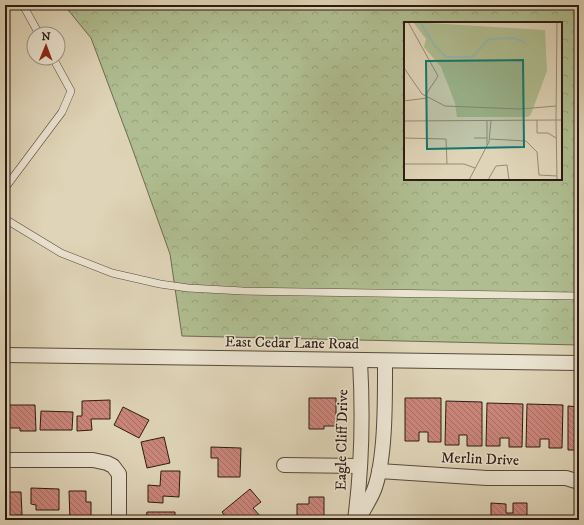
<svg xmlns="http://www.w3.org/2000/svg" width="584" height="525" font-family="'IM FELL DW Pica',serif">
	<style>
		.forest { fill: url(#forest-crowns); stroke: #6e6c51; fill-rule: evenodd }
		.building { fill: url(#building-back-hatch); stroke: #2c1b12 }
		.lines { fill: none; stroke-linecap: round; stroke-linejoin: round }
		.service-casing { stroke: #59493b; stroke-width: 8 }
		.minor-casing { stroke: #59493b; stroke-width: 16 }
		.service { stroke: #eae3d0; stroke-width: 7 }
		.minor { stroke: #eae3d0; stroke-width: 14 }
		.labels { text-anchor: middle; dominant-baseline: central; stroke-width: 3; stroke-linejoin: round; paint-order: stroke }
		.street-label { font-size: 15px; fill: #2c1b12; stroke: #eae3d0 }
		.inset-river { fill: none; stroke: #93b8af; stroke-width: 2 }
		.inset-road { fill: none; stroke: #978a75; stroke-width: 1 }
		.view { fill: #0f766e; fill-opacity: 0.15; stroke: #0f766e; stroke-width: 2 }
		.inset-edge { fill: none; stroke: #2c1b12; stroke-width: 2 }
	</style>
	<defs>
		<pattern id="forest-crowns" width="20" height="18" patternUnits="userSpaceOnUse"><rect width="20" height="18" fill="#afbd90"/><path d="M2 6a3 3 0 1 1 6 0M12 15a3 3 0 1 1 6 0" fill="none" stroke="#97a27b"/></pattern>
		<pattern id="building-back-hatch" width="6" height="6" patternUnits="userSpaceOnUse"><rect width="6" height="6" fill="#cb867a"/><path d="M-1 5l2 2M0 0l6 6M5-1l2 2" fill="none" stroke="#a56d63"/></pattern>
	</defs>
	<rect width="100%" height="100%" fill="#dfd4b7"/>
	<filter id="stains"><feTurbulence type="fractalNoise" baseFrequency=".005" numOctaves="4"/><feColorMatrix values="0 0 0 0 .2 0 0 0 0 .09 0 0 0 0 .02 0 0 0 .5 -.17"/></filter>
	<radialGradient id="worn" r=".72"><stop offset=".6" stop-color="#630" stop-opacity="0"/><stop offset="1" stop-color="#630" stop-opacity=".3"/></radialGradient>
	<path class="forest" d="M 64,5 L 579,5 L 579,345 L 182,336 L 170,254 L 131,145 L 91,38 ZM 405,23 L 561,23 L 561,179 L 405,179 Z"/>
	<g class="building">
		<path d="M 309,398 L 336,398 L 336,426 L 324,426 L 324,429 L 309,429 Z"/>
		<path d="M 405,398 L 441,398 L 441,442 L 428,442 L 428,432 L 419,432 L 419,441 L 405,441 Z"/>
		<path d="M 110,400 L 110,419 L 91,419 L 92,430 L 77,431 L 77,416 L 82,416 L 82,401 Z"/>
		<path d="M 446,401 L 482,402 L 482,446 L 467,446 L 467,435 L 459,435 L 459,445 L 445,445 Z"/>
		<path d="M 487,403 L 523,404 L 522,447 L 509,447 L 509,438 L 500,438 L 500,446 L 486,446 Z"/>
		<path d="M 527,404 L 563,405 L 562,448 L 549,448 L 549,439 L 540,439 L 540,447 L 526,447 Z"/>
		<path d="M 5,405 L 35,405 L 36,431 L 20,431 L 20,428 L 5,428 Z"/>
		<path d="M 568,406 L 579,407 L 579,450 L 568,450 Z"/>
		<path d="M 123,407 L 149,420 L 139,438 L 114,425 Z"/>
		<path d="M 41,411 L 73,412 L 72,430 L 40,430 Z"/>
		<path d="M 164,437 L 170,463 L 147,468 L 141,442 Z"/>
		<path d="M 211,447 L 241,448 L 240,477 L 218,477 L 218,458 L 211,458 Z"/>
		<path d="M 161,471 L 180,471 L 179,497 L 163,496 L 163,503 L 148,502 L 148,485 L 160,486 Z"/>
		<path d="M 31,488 L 59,489 L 59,510 L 36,510 L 36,505 L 31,504 Z"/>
		<path d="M 250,489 L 261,502 L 253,508 L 261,517 L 257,520 L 228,520 L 222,512 Z"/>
		<path d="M 69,491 L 86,491 L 86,502 L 91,502 L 91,520 L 70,520 Z"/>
		<path d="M 5,492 L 21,492 L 22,515 L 5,516 Z"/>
		<path d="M 309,497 L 324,497 L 324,520 L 297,520 L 297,504 L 309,504 Z"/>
		<path d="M 491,503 L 506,504 L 506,513 L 513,513 L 513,503 L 527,503 L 527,520 L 491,520 Z"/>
		<path d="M 147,512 L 175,512 L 175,520 L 151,520 L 146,518 Z"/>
	</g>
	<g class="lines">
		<g class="service-casing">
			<g id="service">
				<path d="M 23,5 L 39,34"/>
				<path d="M 5,188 L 62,112 L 71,91 L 53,58"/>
				<path d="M 5,219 L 61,253 L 112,273 L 160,284 L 188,288 L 243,291 L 579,296"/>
			</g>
		</g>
		<g class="minor-casing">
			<g id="minor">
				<path d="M 5,355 L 579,363"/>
				<path d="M 5,460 L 93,460 L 107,463 L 113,466 L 119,474 L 119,520"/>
				<path d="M 284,465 L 360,466"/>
				<path d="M 379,471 L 487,478 L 566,478 L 579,482"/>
				<path d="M 355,520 C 362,467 363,414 360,361"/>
				<path d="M 358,520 C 363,510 370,500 374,490 C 386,459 385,396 385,361"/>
			</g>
		</g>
		<use href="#service" class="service"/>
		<use href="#minor" class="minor"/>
	</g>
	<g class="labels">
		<g class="street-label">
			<text transform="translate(292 343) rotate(1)">East Cedar Lane Road</text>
			<text transform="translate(342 440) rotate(-89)">Eagle Cliff Drive</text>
			<text transform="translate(480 459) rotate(2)">Merlin Drive</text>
		</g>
	</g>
	<g transform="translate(404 22)">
		<rect width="158" height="158" fill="#dfd4b7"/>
		<path d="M 9,0 L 141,8 L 143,49 L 127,92 L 124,95 L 53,95 L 51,81 L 37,45 L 20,25 L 22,17 Z" fill="#afbd90"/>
		<path class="inset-river" d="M 16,0 L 31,24 L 42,35 L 68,35 L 85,17 L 110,16 L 122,21"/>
		<path class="inset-road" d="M 4,0 L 34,54 L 21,74M 153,0 L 152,98 L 158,98M 0,46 L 18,72 L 41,84 L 116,87 L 152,84M 0,79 L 23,76M 133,98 L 133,111 L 144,111 L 152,116M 0,99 L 152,98 L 153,158M 0,116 L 42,117 L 43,142M 70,116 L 83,116M 86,117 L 122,119 L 133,130 L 135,153 L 153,154M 83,123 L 83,98M 0,142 L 60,142 L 71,146M 65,158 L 85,120 L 87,98M 84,158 L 92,144 L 103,143 L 105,158"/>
		<path class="view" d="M 119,38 L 120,125 L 23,127 L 22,39 Z"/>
		<rect width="158" height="158" class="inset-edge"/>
	</g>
	<rect width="584" height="525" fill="none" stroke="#dfd4b7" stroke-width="20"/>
	<rect x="6" y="6" width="572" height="513" fill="none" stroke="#2c1b12" stroke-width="2"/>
	<rect x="10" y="10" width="564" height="505" fill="none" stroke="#2c1b12"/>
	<g transform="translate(46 46) rotate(1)"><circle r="19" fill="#eae3d0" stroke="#9e9384"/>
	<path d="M0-3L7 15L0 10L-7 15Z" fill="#8f2418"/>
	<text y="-6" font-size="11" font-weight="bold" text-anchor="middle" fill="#2c1b12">N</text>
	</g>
	<rect width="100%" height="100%" filter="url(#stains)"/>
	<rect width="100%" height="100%" fill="url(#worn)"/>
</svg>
